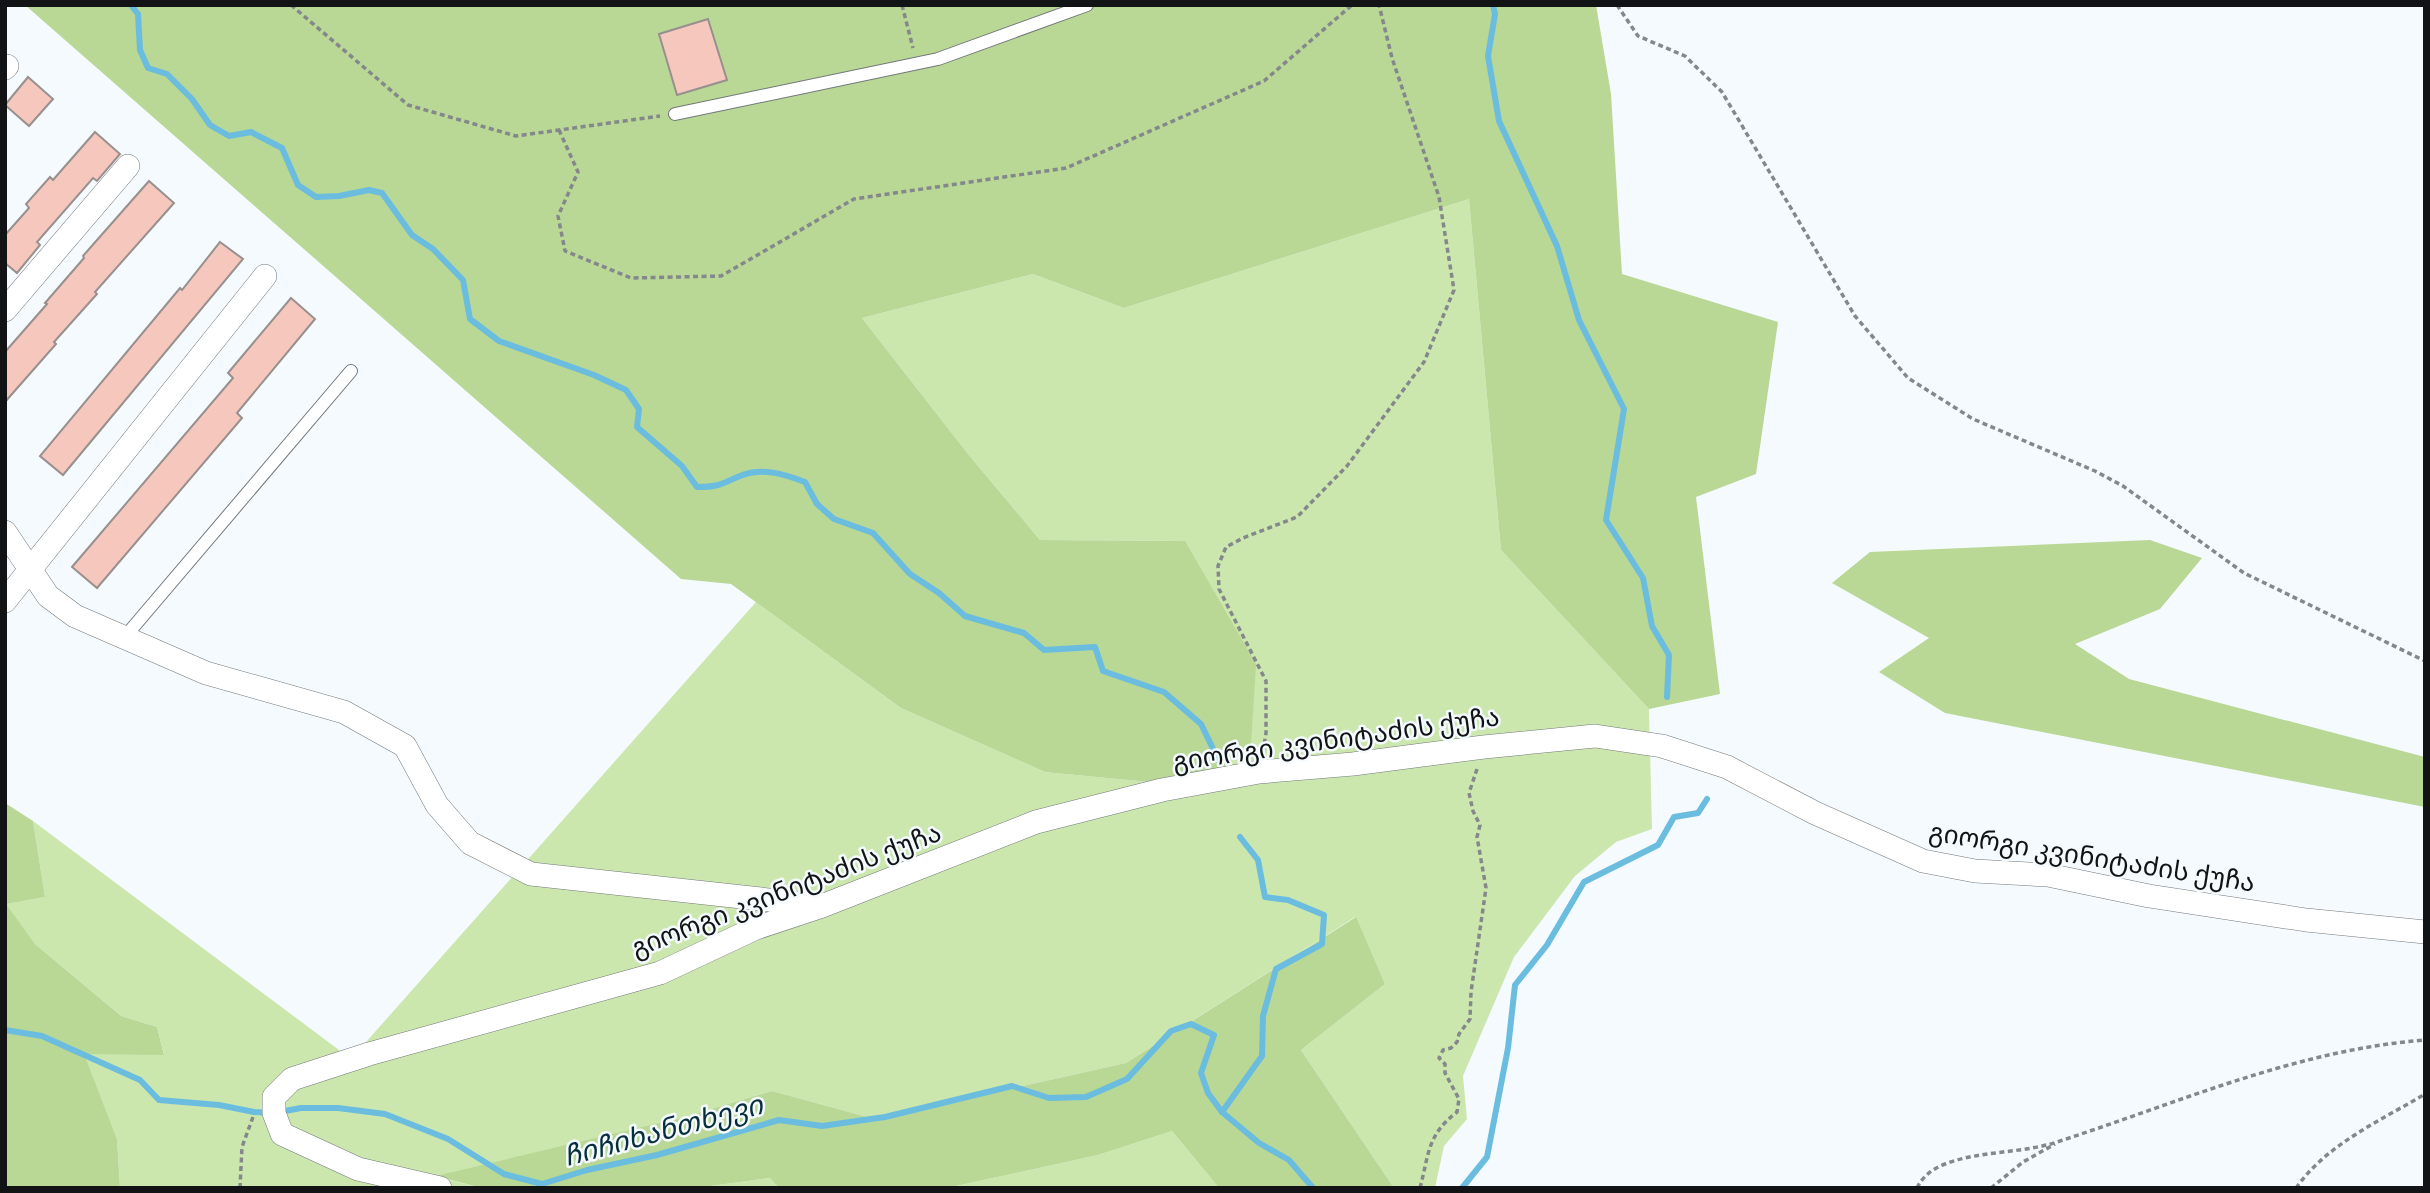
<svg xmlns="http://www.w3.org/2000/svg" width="2430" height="1193" font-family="Cabin,'Noto Sans Georgian',sans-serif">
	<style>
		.green { fill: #cce7ae }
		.forest { fill: #b9d795 }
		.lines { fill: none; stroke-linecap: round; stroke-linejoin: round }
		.stream { stroke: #6bbddf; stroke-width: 6 }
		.building { fill: #f6c7bd; stroke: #97908f; stroke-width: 2 }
		.lane-casing { stroke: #73787c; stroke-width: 14 }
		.street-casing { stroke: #73787c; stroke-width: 24 }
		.path { stroke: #84888b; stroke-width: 3.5; stroke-dasharray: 5 3.5; stroke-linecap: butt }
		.lane { stroke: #fff; stroke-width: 12 }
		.street { stroke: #fff; stroke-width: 23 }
		.labels { text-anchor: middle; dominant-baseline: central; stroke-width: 5; stroke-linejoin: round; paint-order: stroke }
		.street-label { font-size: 26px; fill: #111314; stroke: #f4fafe }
		.water-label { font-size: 28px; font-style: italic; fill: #062e3c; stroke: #f4fafe }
	</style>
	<rect width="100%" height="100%" fill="#f4fafe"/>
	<g class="green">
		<path d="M 1469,199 L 1501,550 L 1649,709 L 1652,829 L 1616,842 L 1575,876 L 1514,957 L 1463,1076 L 1467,1119 L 1444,1146 L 1435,1188 L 1394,1188 L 1301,1050 L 1385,984 L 1355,917 L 1126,1063 L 875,1119 L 772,1091 L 684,1117 L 438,1177 L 482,1188 L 120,1188 L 117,1139 L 83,1053 L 164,1054 L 157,1027 L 121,1016 L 35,944 L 5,904 L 45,897 L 33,821 L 351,1059 L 756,602 L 901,708 L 1045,772 L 1201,787 L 1185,541 L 1040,540 L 968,454 L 862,318 L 1033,274 L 1124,308 Z"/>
		<path d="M 1172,1131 L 1219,1188 L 947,1188 L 1098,1155 Z"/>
		<path d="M 770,1178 L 779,1188 L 696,1188 Z"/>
	</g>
	<g class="forest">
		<path d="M 25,5 L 1596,5 L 1611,94 L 1622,274 L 1778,322 L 1756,474 L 1696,497 L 1720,694 L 1649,709 L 1501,550 L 1469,199 L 1124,308 L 1033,274 L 862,318 L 968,454 L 1040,540 L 1185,541 L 1256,664 L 1251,744 L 1201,787 L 1045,772 L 901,708 L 731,584 L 681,579 Z"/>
		<path d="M 2150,540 L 2202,558 L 2160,609 L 2075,644 L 2129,679 L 2425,757 L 2425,807 L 1945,713 L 1879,672 L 1929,638 L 1832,583 L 1870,552 Z"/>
		<path d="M 5,803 L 33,821 L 45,897 L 6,904 L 35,944 L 121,1016 L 157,1027 L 164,1055 L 84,1054 L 117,1139 L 120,1188 L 5,1188 Z"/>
		<path d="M 1356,917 L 1385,984 L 1301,1050 L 1394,1188 L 1219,1188 L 1172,1131 L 1098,1155 L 947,1188 L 779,1188 L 770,1178 L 696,1188 L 482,1188 L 436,1176 L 684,1117 L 772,1091 L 875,1119 L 1126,1063 Z"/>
	</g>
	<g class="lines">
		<g class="stream">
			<path d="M 131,5 L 138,14 L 140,50 L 148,68 L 167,74 L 192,99 L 210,125 L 229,136 L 251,132 L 282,148 L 298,185 L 316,197 L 339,196 L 369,190 L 382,193 L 412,235 L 433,249 L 463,280 L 470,319 L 499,341 L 594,375 L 626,390 L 639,409 L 637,427 L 682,466 L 697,487 C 720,487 720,484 740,476 C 762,467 784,474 805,482 L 817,504 L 834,519 L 873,533 L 910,574 L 939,593 L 965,616 L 1024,633 L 1044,650 L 1095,647 L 1103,671 L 1164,692 L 1201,724 L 1219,761"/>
			<path d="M 1493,5 L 1495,14 L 1488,56 L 1499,121 L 1557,246 L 1579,320 L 1624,409 L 1606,520 L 1643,578 L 1652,626 L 1669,655 L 1667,697"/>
			<path d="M 5,1030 L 42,1036 L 140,1080 L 159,1100 L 219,1105 L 254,1112 L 274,1113 L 301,1108 L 338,1108 L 385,1114 L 448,1139 L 504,1174 L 542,1184 L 587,1170 L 657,1155 L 779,1120 L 822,1126 L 885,1117 L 1012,1086 L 1049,1098 L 1086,1097 L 1127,1079 L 1171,1031 L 1191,1024 L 1214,1035 L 1201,1073 L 1208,1093 L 1222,1112 L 1259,1143 L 1289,1160 L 1313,1188"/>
			<path d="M 1222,1112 L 1262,1056 L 1263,1016 L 1276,969 L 1322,944 L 1324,915 L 1288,900 L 1265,897 L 1258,860 L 1240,837"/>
			<path d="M 1462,1188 L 1487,1157 L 1508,1048 L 1515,985 L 1547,945 L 1584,882 L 1658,845 L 1674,817 L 1698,813 L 1707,799"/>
		</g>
	</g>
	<g class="building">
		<path d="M 708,19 L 727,80 L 677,95 L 659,34 Z"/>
		<path d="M 28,77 L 53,99 L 29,126 L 5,105 Z"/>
		<path d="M 95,132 L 120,154 L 97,181 L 93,178 L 37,242 L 40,245 L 17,273 L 5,263 L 5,235 L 29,208 L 26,204 L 50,177 L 53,180 Z"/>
		<path d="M 149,181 L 174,203 L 95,292 L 97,294 L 54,342 L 56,344 L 5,402 L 5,352 L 47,304 L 45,303 L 84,258 L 83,256 Z"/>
		<path d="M 220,242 L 243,259 L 63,475 L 40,456 L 180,288 L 182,290 Z"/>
		<path d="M 291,298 L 315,319 L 237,413 L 242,418 L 97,588 L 72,567 L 233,378 L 228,373 Z"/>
	</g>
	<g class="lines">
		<g class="lane-casing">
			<g id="lane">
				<path d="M 675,114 L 938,59 L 1087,5"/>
				<path d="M 124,638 L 351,371"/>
			</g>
		</g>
		<g class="street-casing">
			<g id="street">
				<path d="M 5,68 L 7,66"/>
				<path d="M 5,310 L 128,166"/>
				<path d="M 5,532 L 48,596 L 75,616 L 206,673 L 344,712 L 405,746 L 437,805 L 470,843 L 531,874 L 815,905"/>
				<path d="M 5,601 L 265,276"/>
				<path d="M 440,1188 L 358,1169 L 282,1134 L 274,1113 L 274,1097 L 292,1079 L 369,1054 L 660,973 L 756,928 L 822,906 L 1036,822 L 1162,790 L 1259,772 L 1353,764 L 1484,747 L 1595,736 L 1662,746 L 1727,767 L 1815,813 L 1923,861 L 1975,871 L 2048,875 L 2149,896 L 2306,920 L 2425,932"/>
			</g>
		</g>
		<g class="path">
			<path d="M 291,5 L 408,105 L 516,136 L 660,116"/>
			<path d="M 902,5 L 913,48"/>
			<path d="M 1617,5 L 1638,36 L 1685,56 L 1722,92 L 1855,316 L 1908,378 L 1973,419 L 2095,471 L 2123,486 L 2244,573 L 2425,661"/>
			<path d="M 559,130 L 578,172 L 558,216 L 565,251 L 631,278 L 721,276 L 854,199 L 1066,168 L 1264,81 L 1352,5"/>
			<path d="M 1263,752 L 1266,733 L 1266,681 L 1219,589 L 1218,566 L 1226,547 L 1243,538 L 1297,517 L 1347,466 L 1424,362 L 1454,290 L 1439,197 L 1392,58 L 1379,5"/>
			<path d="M 240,1188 L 242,1147 L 253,1117"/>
			<path d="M 1420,1188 C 1429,1154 1427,1135 1457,1112 L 1459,1099 L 1445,1073 L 1445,1064 L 1439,1058 L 1443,1050 L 1451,1048 L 1457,1042 L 1459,1034 L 1470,1019 L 1471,992 L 1486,888 L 1477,837 L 1480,825 L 1473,811 L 1469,793 L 1477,769"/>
			<path d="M 1917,1188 C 1923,1176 1932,1169 1945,1164 C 1981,1150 2023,1154 2060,1141 C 2180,1102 2297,1050 2425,1040"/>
			<path d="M 1991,1188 L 2023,1162 L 2055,1144"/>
			<path d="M 2296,1188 C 2327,1144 2380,1121 2425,1094"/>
		</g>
		<use href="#lane" class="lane"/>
		<use href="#street" class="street"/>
	</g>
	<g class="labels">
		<g class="street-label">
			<text transform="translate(1336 739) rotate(-8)">გიორგი კვინიტაძის ქუჩა</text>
			<text transform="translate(2092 857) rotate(9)">გიორგი კვინიტაძის ქუჩა</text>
			<text transform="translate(786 890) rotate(-21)">გიორგი კვინიტაძის ქუჩა</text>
		</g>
		<g class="water-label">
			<text transform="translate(663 1130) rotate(-15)">ჩიჩიხანთხევი</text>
		</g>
	</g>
	<rect width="2430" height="1193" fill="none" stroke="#111314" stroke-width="14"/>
</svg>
